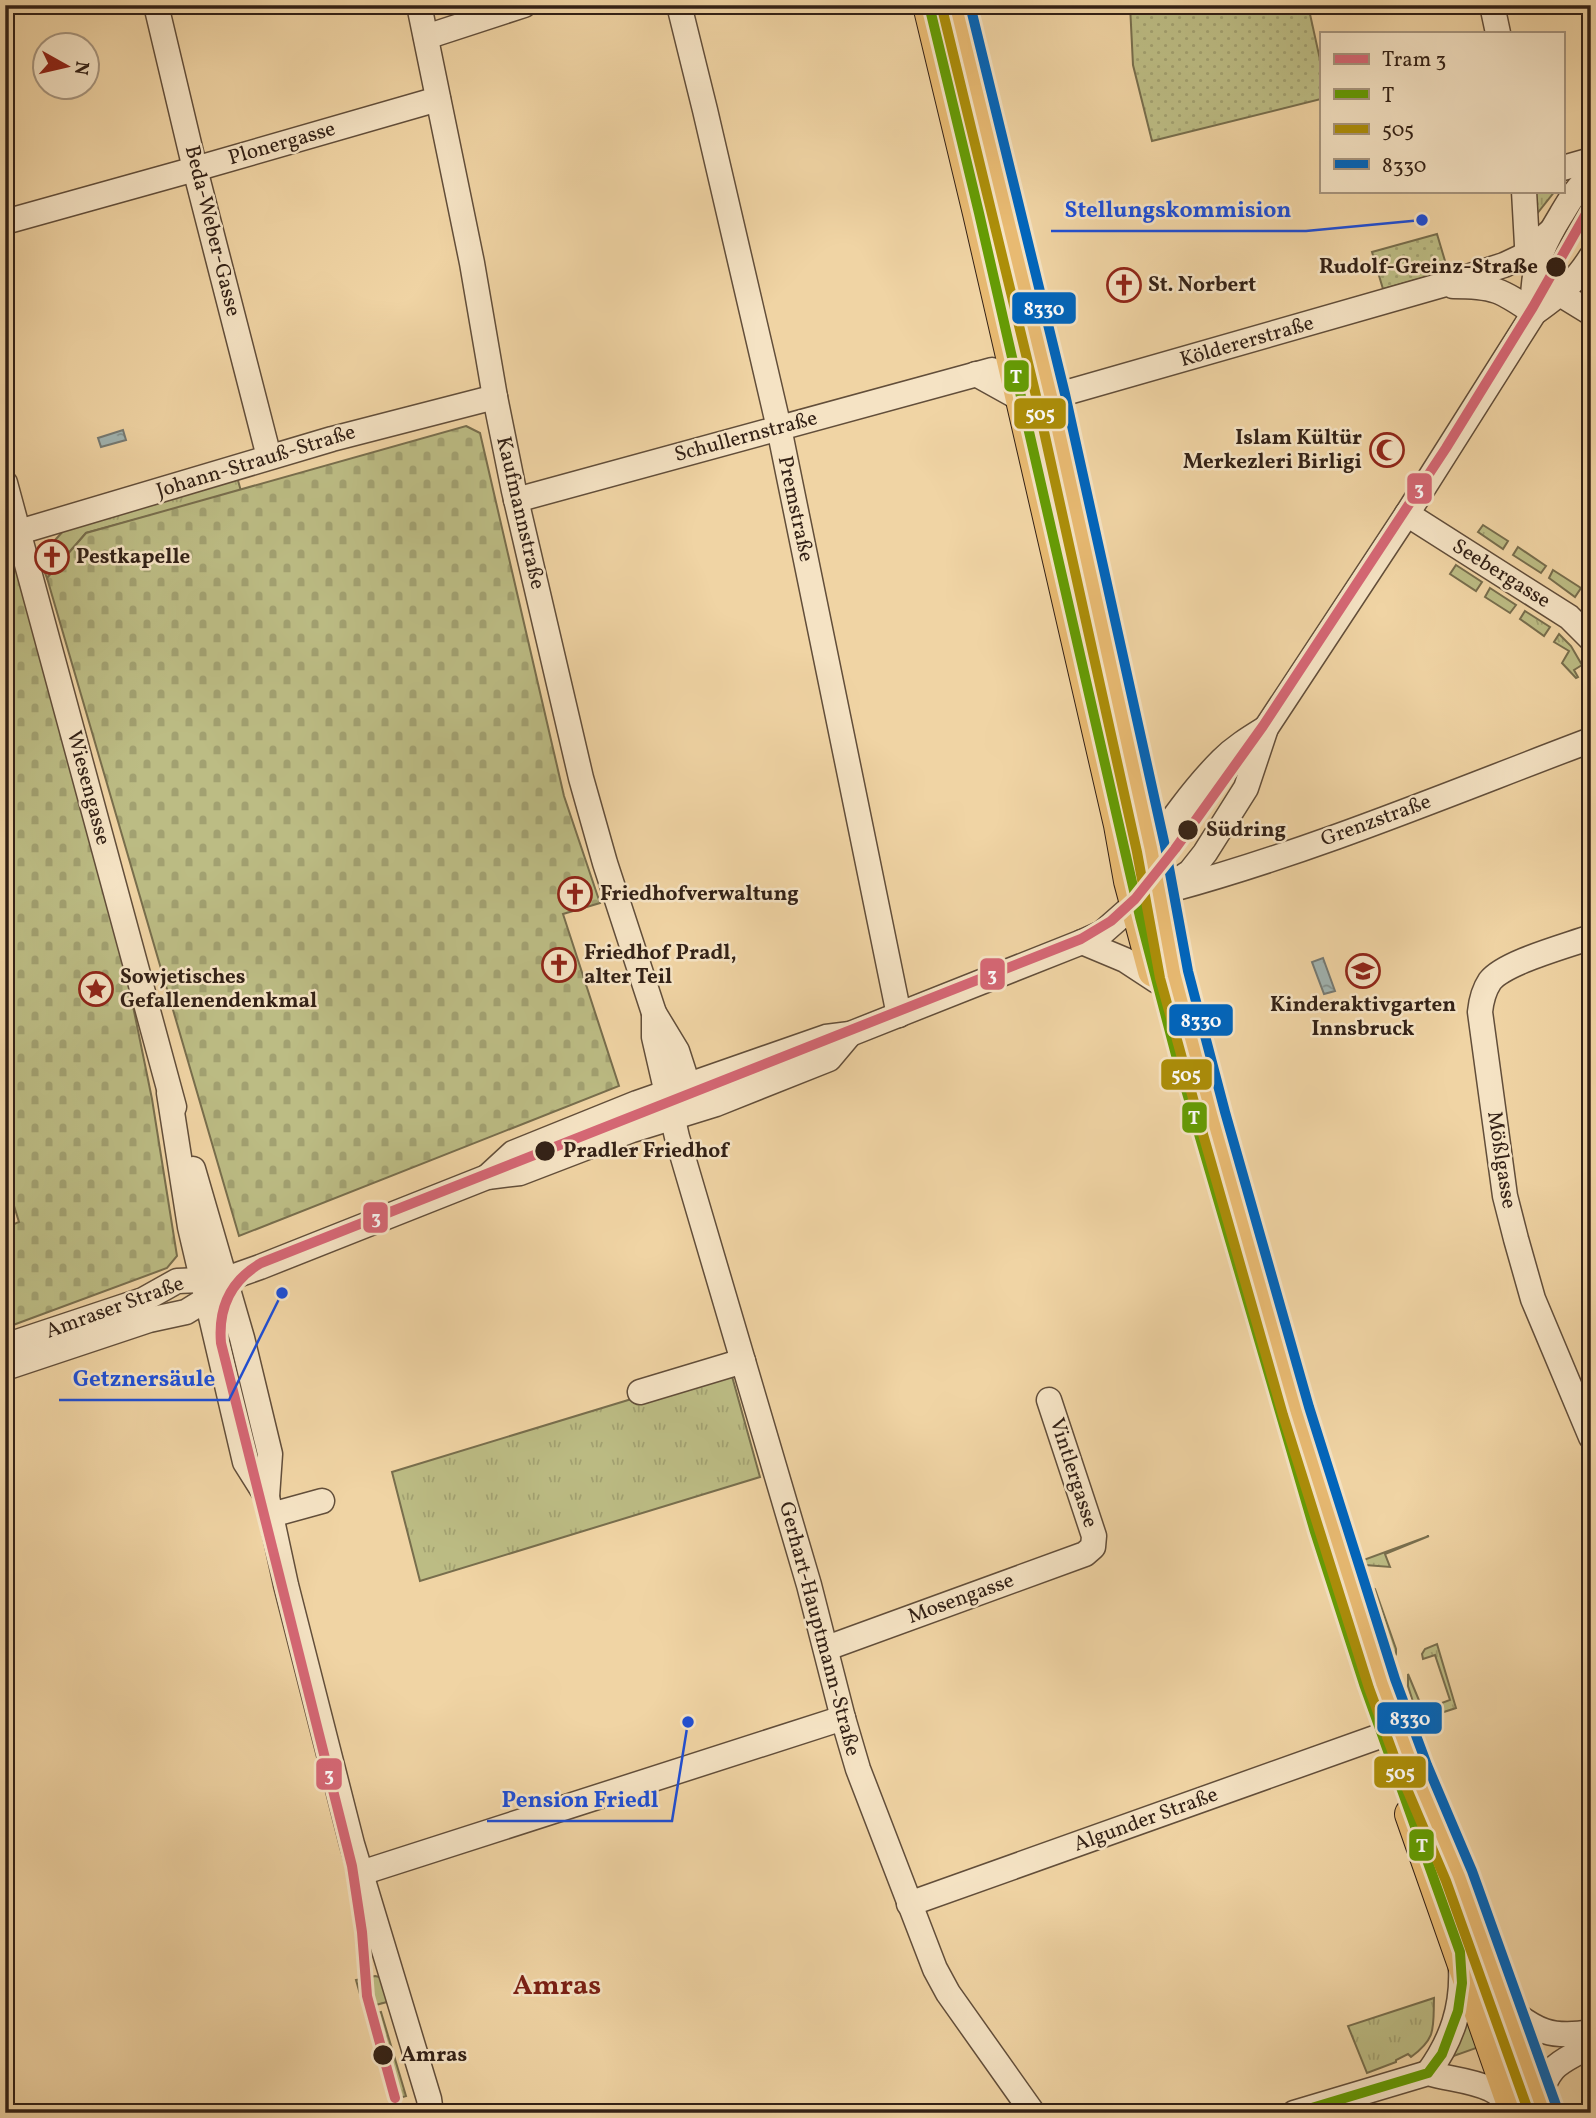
<svg xmlns="http://www.w3.org/2000/svg" width="1596" height="2118" font-family="Vollkorn,serif">
	<style>
		.grass { fill: url(#grass-tufts); stroke: #786e4d; stroke-width: 2 }
		.cemetery { fill: url(#cemetery-stones); stroke: #786e4d; stroke-width: 2 }
		.park { fill: url(#park-dots); stroke: #786e4d; stroke-width: 2 }
		.water { fill: url(#water-ripples); stroke: #757a74; stroke-width: 2 }
		.lines { fill: none; stroke-linecap: round; stroke-linejoin: round }
		.minor-casing { stroke: #624e3a; stroke-width: 27 }
		.major-casing { stroke: #332116; stroke-width: 34 }
		.minor { stroke: #f5e3c4; stroke-width: 24 }
		.major { stroke: #e8ba72; stroke-width: 32 }
		.bus-1-casing { stroke: #f5e3c4; stroke-width: 16 }
		.bus-2-casing { stroke: #f5e3c4; stroke-width: 16 }
		.bus-3-casing { stroke: #f5e3c4; stroke-width: 16 }
		.bus-1 { stroke: #659c04; stroke-width: 10 }
		.bus-2 { stroke: #ac8e09; stroke-width: 10 }
		.bus-3 { stroke: #0065bd; stroke-width: 10 }
		.tram-1-casing { stroke: #f5e3c4; stroke-width: 16 }
		.tram-1 { stroke: #d66775; stroke-width: 10 }
		.stop-dot { fill: #332116; stroke: #f5e3c4; stroke-width: 2.5 }
		.labels { text-anchor: middle; dominant-baseline: central; stroke-width: 5; stroke-linejoin: round; paint-order: stroke }
		.street-label { font-size: 21px; fill: #332116; stroke: #f5e3c4 }
		.stop-label { font-size: 21px; font-weight: bold; fill: #332116; stroke: #f5e3c4; text-anchor: start }
		.poi-label { font-size: 21px; font-weight: bold; fill: #332116; stroke: #f5e3c4; text-anchor: start }
		.district-label { font-size: 28px; font-weight: bold; fill: #7a1f14; stroke: #f5e3c4 }
		.leader { fill: none; stroke: #1d4ed8; stroke-width: 2.5 }
		.callout-dot { fill: #1d4ed8; stroke: #f5e3c4; stroke-width: 2.5 }
		.callout-label { font-size: 23px; text-anchor: middle; font-weight: bold; fill: #1d4ed8; stroke: #f5e3c4; stroke-width: 5; stroke-linejoin: round; paint-order: stroke }
		.line-badge { stroke: #f5e3c4; stroke-width: 2.5 }
		.badge-label { font-size: 19px; text-anchor: middle; font-weight: bold; fill: #fff }
	</style>
	<defs>
		<pattern id="grass-tufts" width="24" height="20" patternUnits="userSpaceOnUse" patternTransform="scale(1.75)"><rect width="24" height="20" fill="#bcbc84"/><path d="M3 7l-1-3M5 7V3M7 7l1-3M15 17l-1-3M17 17v-4M19 17l1-3" fill="none" stroke="#a2a171"/></pattern>
		<pattern id="cemetery-stones" width="16" height="16" patternUnits="userSpaceOnUse" patternTransform="scale(1.75)"><rect width="16" height="16" fill="#bcbc84"/><path d="M2 7V4a2 2 0 0 1 4 0v3zM10 15v-3a2 2 0 0 1 4 0v3z" fill="#a2a171"/></pattern>
		<pattern id="park-dots" width="8" height="8" patternUnits="userSpaceOnUse" patternTransform="scale(1.75)"><rect width="8" height="8" fill="#bcbc84"/><path d="M2 2h.1M6 6h.1" fill="none" stroke="#a2a171" stroke-width="1.8" stroke-linecap="round"/></pattern>
		<pattern id="water-ripples" width="26" height="14" patternUnits="userSpaceOnUse" patternTransform="scale(1.75)"><rect width="26" height="14" fill="#a1b5b3"/><path d="M2 4q2-2 4 0t4 0M15 11q2-2 4 0t4 0" fill="none" stroke="#849391"/></pattern>
	</defs>
	<rect width="100%" height="100%" fill="#f0d4a4"/>
	<filter id="stains"><feTurbulence type="fractalNoise" baseFrequency=".00286" numOctaves="4"/><feColorMatrix values="0 0 0 0 .2 0 0 0 0 .09 0 0 0 0 .02 0 0 0 .5 -.17"/></filter>
	<radialGradient id="worn" r=".72"><stop offset=".6" stop-color="#630" stop-opacity="0"/><stop offset="1" stop-color="#630" stop-opacity=".3"/></radialGradient>
	<g class="grass">
		<path d="M 1531,191 L 1555,191 L 1536,215 Z"/>
		<path d="M 237,477 L 241,491 L 86,533 L 47,578 L 39,558 L 65,529 Z"/>
		<path d="M 1483,525 L 1508,541 L 1503,549 L 1478,532 Z"/>
		<path d="M 1518,547 L 1546,566 L 1541,573 L 1513,555 Z"/>
		<path d="M 1456,565 L 1482,582 L 1476,591 L 1450,574 Z"/>
		<path d="M 1553,570 L 1581,588 L 1575,597 L 1549,578 Z"/>
		<path d="M 1490,588 L 1516,605 L 1510,613 L 1485,597 Z"/>
		<path d="M 1525,611 L 1550,627 L 1544,636 L 1520,619 Z"/>
		<path d="M 1559,634 L 1571,646 L 1582,665 L 1574,670 L 1578,677 L 1576,678 L 1562,663 L 1569,651 L 1554,642 Z"/>
		<path d="M 1301,1360 L 1341,1500 L 1337,1508 L 1299,1380 Z"/>
		<path d="M 730,1369 L 760,1477 L 420,1581 L 392,1472 Z"/>
		<path d="M 1429,1536 L 1385,1554 L 1390,1567 L 1365,1565 L 1358,1562 Z"/>
		<path d="M 1368,1587 L 1375,1589 L 1396,1649 L 1396,1654 L 1393,1660 Z"/>
		<path d="M 1437,1644 L 1456,1708 L 1416,1721 L 1414,1719 L 1415,1708 L 1408,1686 L 1408,1674 L 1423,1710 L 1450,1700 L 1435,1655 L 1423,1659 L 1422,1654 L 1425,1649 Z"/>
		<path d="M 375,1976 L 384,1978 L 391,2001 L 364,2008 L 356,1980 Z"/>
		<path d="M 1434,1998 C 1433,2028 1437,2038 1411,2057 L 1408,2054 L 1396,2060 L 1396,2062 L 1367,2073 L 1348,2026 Z"/>
		<path d="M 381,2012 L 406,2096 L 392,2100 L 367,2016 Z"/>
		<path d="M 1465,2012 L 1479,2047 L 1451,2057 Z"/>
	</g>
	<g class="cemetery">
		<path d="M 466,426 L 480,433 L 564,796 L 600,903 L 563,914 L 619,1086 L 239,1236 L 47,578 L 86,533 Z"/>
		<path d="M 10,539 L 126,972 L 152,1099 L 177,1256 L 167,1268 L 5,1328 L 5,1228 L 19,1222 L 5,1177 L 5,540 Z"/>
	</g>
	<g class="park">
		<path d="M 1130,5 L 1308,5 L 1321,64 L 1321,99 L 1152,141 L 1133,65 Z"/>
		<path d="M 1437,234 L 1448,271 L 1383,289 L 1372,252 Z"/>
	</g>
	<g class="water">
		<path d="M 123,430 L 126,440 L 101,447 L 98,438 Z"/>
		<path d="M 1323,958 L 1335,991 L 1324,994 L 1312,962 Z"/>
	</g>
	<g class="lines">
		<g class="minor-casing">
			<g id="minor">
				<path d="M 156,5 L 195,169 L 269,457"/>
				<path d="M 419,5 L 472,263 L 495,397 L 514,491 L 581,778 L 605,863 L 654,1013 L 677,1051 L 688,1085 L 682,1097"/>
				<path d="M 679,5 L 705,110 L 779,428 L 899,1015"/>
				<path d="M 1492,5 L 1498,33"/>
				<path d="M 426,37 L 524,5"/>
				<path d="M 1563,168 L 1591,160"/>
				<path d="M 1524,191 L 1528,263"/>
				<path d="M 5,222 L 195,169 L 438,99"/>
				<path d="M 1453,286 C 1494,286 1501,290 1534,313"/>
				<path d="M 1560,294 L 1591,313"/>
				<path d="M 1534,313 C 1530,274 1541,247 1561,215 C 1570,200 1577,187 1591,176"/>
				<path d="M 976,374 L 1021,399 L 1051,397 L 1442,285 L 1504,265 L 1521,257 L 1550,232"/>
				<path d="M 5,483 L 174,1107"/>
				<path d="M 516,500 L 992,370"/>
				<path d="M 1407,514 L 1569,617 L 1591,639"/>
				<path d="M 19,532 L 332,439 L 495,397"/>
				<path d="M 1145,859 C 1168,825 1193,789 1222,760 C 1235,747 1250,738 1266,728"/>
				<path d="M 1173,889 C 1316,850 1453,792 1591,740"/>
				<path d="M 1591,937 C 1567,946 1505,962 1490,981 C 1484,990 1481,1002 1480,1012 L 1505,1196 L 1516,1239 L 1533,1299 L 1591,1437"/>
				<path d="M 1082,942 L 1125,960 L 1157,981"/>
				<path d="M 654,1013 L 654,1037 L 677,1137 L 809,1585 L 843,1718 L 858,1769 L 935,1969 L 948,1993 L 1033,2113"/>
				<path d="M 169,1093 L 190,1227 L 245,1462 L 267,1497 L 286,1585 L 352,1844 L 429,2099 L 431,2113"/>
				<path d="M 193,1169 L 242,1338 L 270,1454 L 267,1497"/>
				<path d="M 487,1177 L 513,1153 L 637,1103 L 826,1037 L 850,1034 L 1082,942 L 1102,933 L 1136,903 L 1159,893 L 1190,872 L 1205,853 L 1246,788 L 1266,728 L 1407,514 L 1534,313 C 1559,295 1574,284 1591,257"/>
				<path d="M 5,1346 L 143,1300 L 177,1281 L 226,1279 L 260,1267 L 487,1177 L 520,1173 L 632,1130 L 716,1104 L 829,1059 L 850,1034"/>
				<path d="M 5,1368 L 149,1320 L 186,1312 L 207,1299 L 216,1290"/>
				<path d="M 640,1392 L 743,1361"/>
				<path d="M 271,1515 L 322,1501"/>
				<path d="M 827,1648 L 1085,1554 L 1093,1547 L 1094,1536 L 1049,1400"/>
				<path d="M 361,1873 L 843,1718"/>
				<path d="M 909,1904 L 1383,1735"/>
				<path d="M 1506,2007 C 1536,2031 1551,2039 1591,2032"/>
				<path d="M 1428,2073 C 1452,2040 1463,2007 1461,1967"/>
				<path d="M 1539,2098 C 1551,2061 1560,2064 1591,2045"/>
				<path d="M 1294,2113 L 1428,2073 C 1448,2079 1471,2080 1490,2089 C 1499,2093 1506,2100 1514,2106"/>
			</g>
		</g>
		<g class="major-casing">
			<g id="major">
				<path d="M 929,5 L 979,213 L 1120,825 L 1130,881 L 1154,971"/>
				<path d="M 956,5 L 1051,397 L 1109,666 L 1151,849 L 1174,974 L 1212,1116 L 1296,1411 L 1382,1684 L 1414,1770 L 1459,1876 L 1544,2113"/>
				<path d="M 1411,1814 L 1516,2113"/>
			</g>
		</g>
		<use href="#minor" class="minor"/>
		<use href="#major" class="major"/>
		<g class="bus-1-casing">
			<path id="bus-1" d="M 929,5 L 979,213 L 1140,917 L 1176,1055 L 1315,1532 L 1364,1684 L 1460,1952 L 1462,1983 L 1458,2011 L 1442,2054 L 1428,2073 L 1295,2113"/>
		</g>
		<g class="bus-2-casing">
			<path id="bus-2" d="M 942,8 L 1037,400 L 1137,852 L 1160,978 L 1199,1120 L 1283,1415 L 1369,1688 L 1401,1775 L 1446,1881 L 1529,2113"/>
		</g>
		<g class="bus-3-casing">
			<path id="bus-3" d="M 970,5 L 1065,394 L 1165,846 L 1188,971 L 1225,1112 L 1309,1407 L 1395,1679 L 1427,1765 L 1472,1871 L 1557,2108"/>
		</g>
		<use href="#bus-1" class="bus-1"/>
		<use href="#bus-2" class="bus-2"/>
		<use href="#bus-3" class="bus-3"/>
		<g class="tram-1-casing">
			<path id="tram-1" d="M 395,2098 L 367,1996 L 362,1932 L 352,1866 L 221,1343 C 218,1308 230,1281 261,1263 L 1081,939 L 1111,921 L 1135,899 L 1175,849 L 1263,726 L 1446,448 L 1533,307 L 1591,205"/>
		</g>
		<use href="#tram-1" class="tram-1"/>
	</g>
	<defs>
		<g id="church-ring" transform="scale(1.75)"><circle r="9.5" fill="#f5e3c4" stroke="#8f2418" stroke-width="1.5"/><path d="M-1.2-6h2.4v3.5h3.3v2.4h-3.3V6h-2.4V-.1h-3.3v-2.4h3.3Z" fill="#8f2418"/></g>
		<g id="mosque-ring" transform="scale(1.75)"><circle r="9.5" fill="#f5e3c4" stroke="#8f2418" stroke-width="1.5"/><path d="M3.5-4.9A6 6 0 1 0 3.5 4.9A5 5 0 1 1 3.5-4.9Z" fill="#8f2418"/></g>
		<g id="school-ring" transform="scale(1.75)"><circle r="9.5" fill="#f5e3c4" stroke="#8f2418" stroke-width="1.5"/><path d="M0-5L7-2L0 1L-7-2ZM-4 1L0 2.5L4 1V4Q0 6-4 4Z" fill="#8f2418"/></g>
		<g id="sight-ring" transform="scale(1.75)"><circle r="9.5" fill="#f5e3c4" stroke="#8f2418" stroke-width="1.5"/><path d="M0-6L1.8-2.2L6-1.7L2.9 1.2L3.7 5.4L0 3.3L-3.7 5.4L-2.9 1.2L-6-1.7L-1.8-2.2Z" fill="#8f2418"/></g>
	</defs>
	<g fill-rule="evenodd">
		<use href="#church-ring" x="1124" y="285"/>
		<use href="#mosque-ring" x="1387" y="450"/>
		<use href="#church-ring" x="52" y="557"/>
		<use href="#church-ring" x="575" y="894"/>
		<use href="#church-ring" x="559" y="965"/>
		<use href="#school-ring" x="1363" y="971"/>
		<use href="#sight-ring" x="96" y="989"/>
	</g>
	<g class="stop-dot">
		<circle cx="1556" cy="267" r="11"/>
		<circle cx="1188" cy="830" r="11"/>
		<circle cx="545" cy="1151" r="11"/>
		<circle cx="383" cy="2055" r="11"/>
	</g>
	<g class="labels">
		<g class="street-label">
			<text transform="translate(282 144) rotate(-16)">Plonergasse</text>
			<text transform="translate(212 231) rotate(76)">Beda-Weber-Gasse</text>
			<text transform="translate(1247 342) rotate(-16)">Köldererstraße</text>
			<text transform="translate(746 437) rotate(-15)">Schullernstraße</text>
			<text transform="translate(256 462) rotate(-17)">Johann-Strauß-Straße</text>
			<text transform="translate(795 509) rotate(78)">Premstraße</text>
			<text transform="translate(520 513) rotate(77)">Kaufmannstraße</text>
			<text transform="translate(1501 574) rotate(32)">Seebergasse</text>
			<text transform="translate(88 788) rotate(75)">Wiesengasse</text>
			<text transform="translate(1376 821) rotate(-20)">Grenzstraße</text>
			<text transform="translate(1501 1160) rotate(81)">Mößlgasse</text>
			<text transform="translate(115 1308) rotate(-20)">Amraser Straße</text>
			<text transform="translate(1073 1473) rotate(72)">Vintlergasse</text>
			<text transform="translate(961 1599) rotate(-20)">Mosengasse</text>
			<text transform="translate(819 1629) rotate(75)">Gerhart-Hauptmann-Straße</text>
			<text transform="translate(1146 1820) rotate(-20)">Algunder Straße</text>
		</g>
		<g class="stop-label">
			<text x="1538" y="267" text-anchor="end">Rudolf-Greinz-Straße</text>
			<text x="1206" y="830">Südring</text>
			<text x="563" y="1151">Pradler Friedhof</text>
			<text x="401" y="2055">Amras</text>
		</g>
		<g class="poi-label">
			<text x="1148" y="285">St. Norbert</text>
			<text x="1362" y="438" text-anchor="end">Islam Kültür<tspan x="1362" dy="24">Merkezleri Birligi</tspan></text>
			<text x="76" y="557">Pestkapelle</text>
			<text x="600" y="894">Friedhofverwaltung</text>
			<text x="584" y="953">Friedhof Pradl,<tspan x="584" dy="24">alter Teil</tspan></text>
			<text x="120" y="977">Sowjetisches<tspan x="120" dy="24">Gefallenendenkmal</tspan></text>
			<text x="1363" y="1005" text-anchor="middle">Kinderaktivgarten<tspan x="1363" dy="24">Innsbruck</tspan></text>
		</g>
		<g class="district-label">
			<text x="557" y="1986">Amras</text>
		</g>
	</g>
	<path class="leader" d="M1422 220L1306 231H1051M282 1293L229 1400H59M688 1722L672 1821H487"/>
	<g class="callout-dot">
		<circle cx="1422" cy="220" r="7"/>
		<circle cx="282" cy="1293" r="7"/>
		<circle cx="688" cy="1722" r="7"/>
	</g>
	<g class="callout-label">
		<text x="1178" y="217">Stellungskommision</text>
		<text x="144" y="1386">Getznersäule</text>
		<text x="580" y="1807">Pension Friedl</text>
	</g>
	<g class="line-badge">
		<rect x="1011" y="291" width="66" height="34" rx="7" fill="#0065bd"/>
		<rect x="1003" y="359" width="27" height="34" rx="7" fill="#659c04"/>
		<rect x="1013" y="397" width="54" height="33" rx="7" fill="#ac8e09"/>
		<rect x="1406" y="472" width="27" height="33" rx="7" fill="#d66775"/>
		<rect x="979" y="957" width="27" height="34" rx="7" fill="#d66775"/>
		<rect x="1168" y="1003" width="66" height="34" rx="7" fill="#0065bd"/>
		<rect x="1160" y="1058" width="53" height="33" rx="7" fill="#ac8e09"/>
		<rect x="1181" y="1101" width="27" height="33" rx="7" fill="#659c04"/>
		<rect x="362" y="1201" width="27" height="33" rx="7" fill="#d66775"/>
		<rect x="1376" y="1701" width="67" height="34" rx="7" fill="#0065bd"/>
		<rect x="1373" y="1755" width="54" height="34" rx="7" fill="#ac8e09"/>
		<rect x="315" y="1757" width="28" height="34" rx="7" fill="#d66775"/>
		<rect x="1408" y="1828" width="27" height="34" rx="7" fill="#659c04"/>
	</g>
	<g class="badge-label">
		<text x="1044" y="315">8330</text>
		<text x="1016" y="383">T</text>
		<text x="1040" y="420">505</text>
		<text x="1419" y="495">3</text>
		<text x="992" y="981">3</text>
		<text x="1201" y="1027">8330</text>
		<text x="1186" y="1081">505</text>
		<text x="1194" y="1124">T</text>
		<text x="376" y="1224">3</text>
		<text x="1410" y="1725">8330</text>
		<text x="1400" y="1779">505</text>
		<text x="329" y="1781">3</text>
		<text x="1422" y="1852">T</text>
	</g>
	<rect width="1596" height="2118" fill="none" stroke="#f0d4a4" stroke-width="28"/>
	<rect x="7" y="7" width="1582" height="2104" fill="none" stroke="#332116" stroke-width="3.5"/>
	<rect x="14" y="14" width="1568" height="2090" fill="none" stroke="#332116" stroke-width="2"/>
	<rect x="1320" y="32" width="245" height="161" fill="#f5e3c4" stroke="#a7957e" stroke-width="2"/>
	<rect x="1334" y="54" width="35" height="10" fill="#d66775" stroke="#a7957e" stroke-width="2"/>
	<text x="1382" y="66" font-size="21" fill="#332116">Tram 3</text>
	<rect x="1334" y="89" width="35" height="10" fill="#659c04" stroke="#a7957e" stroke-width="2"/>
	<text x="1382" y="102" font-size="21" fill="#332116">T</text>
	<rect x="1334" y="124" width="35" height="10" fill="#ac8e09" stroke="#a7957e" stroke-width="2"/>
	<text x="1382" y="136" font-size="21" fill="#332116">505</text>
	<rect x="1334" y="159" width="35" height="10" fill="#0065bd" stroke="#a7957e" stroke-width="2"/>
	<text x="1382" y="172" font-size="21" fill="#332116">8330</text>
	<g transform="translate(66 66) rotate(98)"><circle r="33" fill="#f5e3c4" stroke="#a7957e" stroke-width="2"/>
	<path d="M0-5L12 26L0 18L-12 26Z" fill="#8f2418"/>
	<text y="-10" font-size="19" font-weight="bold" text-anchor="middle" fill="#332116">N</text>
	</g>
	<rect width="100%" height="100%" filter="url(#stains)"/>
	<rect width="100%" height="100%" fill="url(#worn)"/>
</svg>
